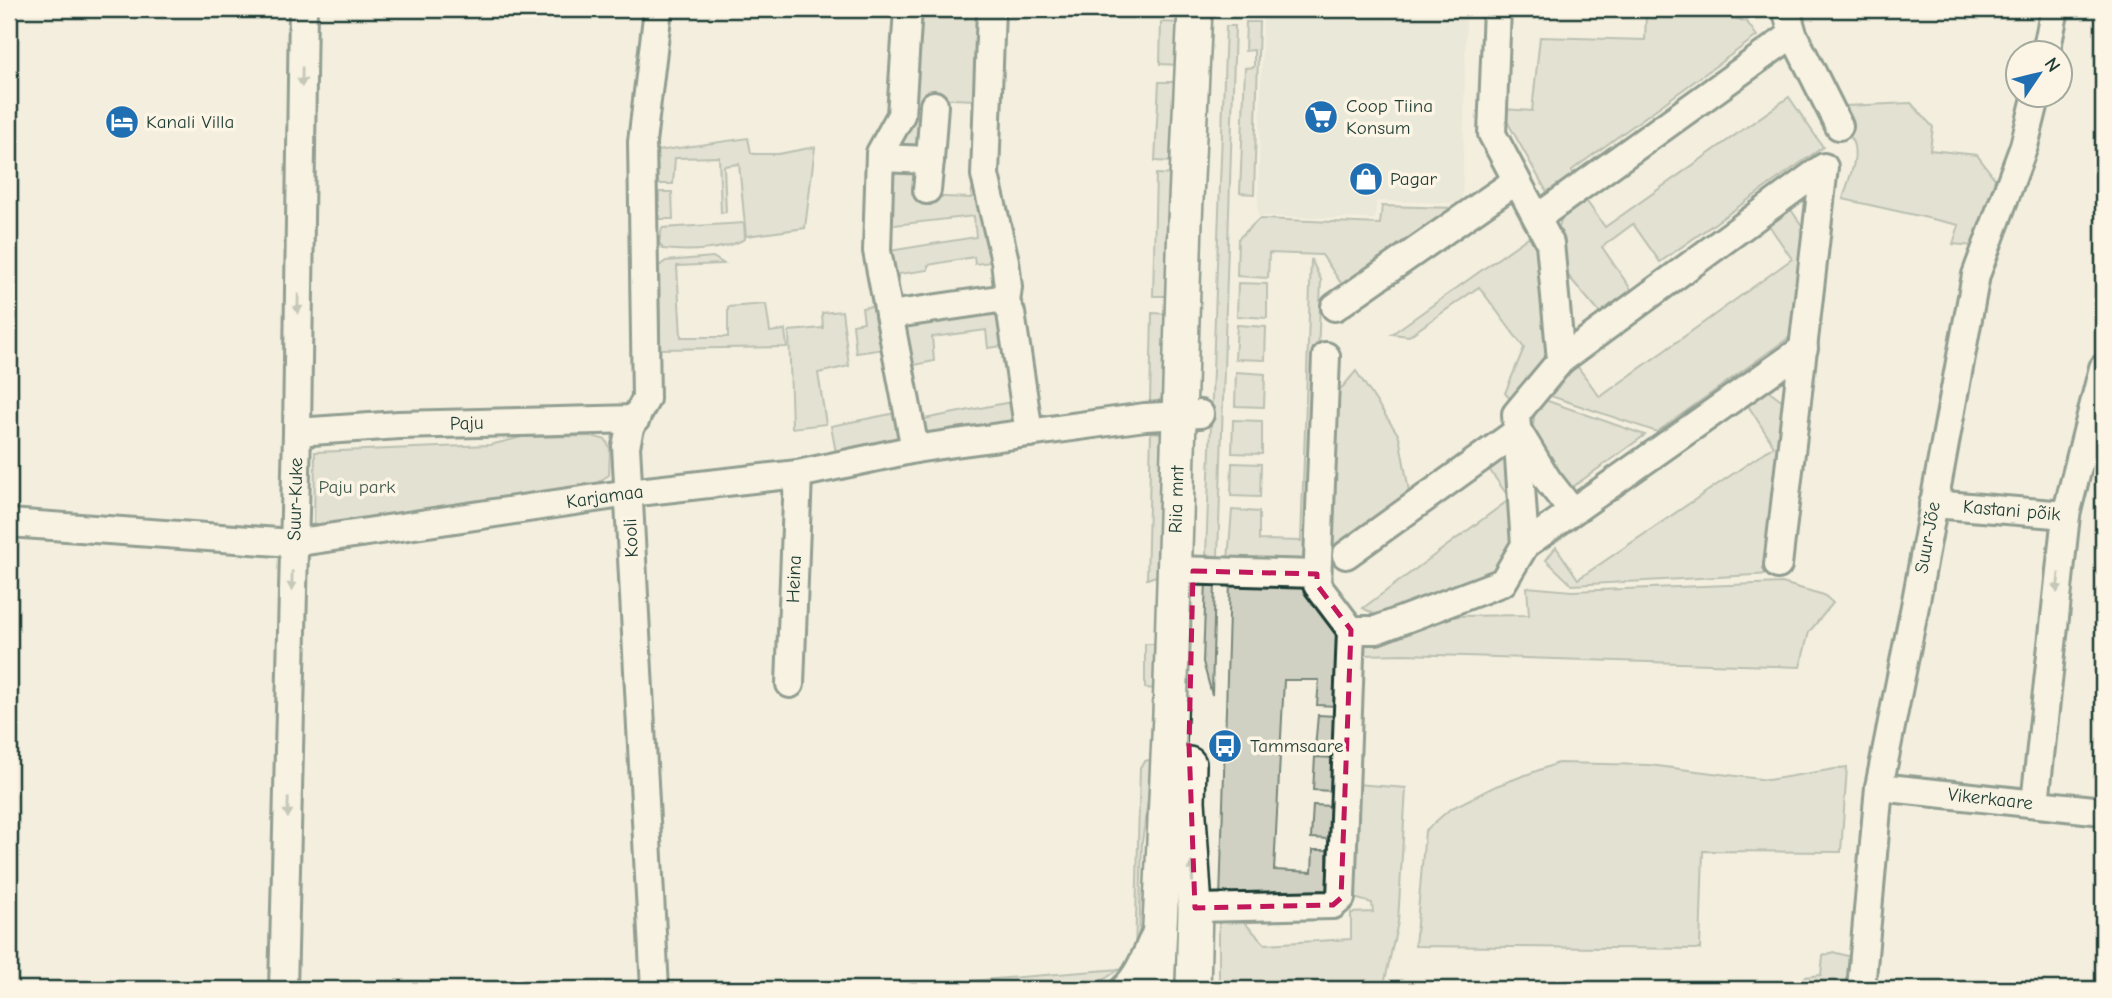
<svg xmlns="http://www.w3.org/2000/svg" width="2112" height="998" font-family="'Comic Neue',sans-serif">
	<style>
		.built { fill: #e1dfd0 }
		.green { fill: #d0d1c2; stroke: #78877b; stroke-width: 2 }
		.lines { fill: none; stroke-linecap: round; stroke-linejoin: round }
		.minor-casing { stroke: #1f3d34; stroke-width: 32 }
		.major-casing { stroke: #1f3d34; stroke-width: 38 }
		.minor { stroke: #fcf5e5; stroke-width: 26 }
		.major { stroke: #fcf5e5; stroke-width: 33 }
		.oneway { fill: #8e998c }
		.marked { fill: none; stroke: #c2185b; stroke-width: 5; stroke-dasharray: 14 9; stroke-linejoin: round }
		.labels { text-anchor: middle; dominant-baseline: central; stroke-width: 7; stroke-linejoin: round; paint-order: stroke }
		.poi-label { font-size: 19px; fill: #1f3d34; stroke: #fcf5e5; text-anchor: start }
		.street-label { font-size: 19px; fill: #1f3d34; stroke: #fcf5e5 }
		.park-label { font-size: 19px; fill: #425b50; stroke: #fcf5e5 }
	</style>
	<rect width="100%" height="100%" fill="#f3eede"/>
	<filter id="ink" filterUnits="userSpaceOnUse"><feTurbulence type="fractalNoise" baseFrequency=".0143" numOctaves="2"/><feDisplacementMap in="SourceGraphic" scale="14" xChannelSelector="R" yChannelSelector="G"/><feConvolveMatrix kernelMatrix="1 2 1 2 8 2 1 2 1" color-interpolation-filters="sRGB"/></filter>
	<g filter="url(#ink)">
		<path class="built" d="M 1263,13 L 1466,18 L 1462,203 L 1376,201 L 1375,219 L 1258,216 Z"/>
		<g class="green">
			<path d="M 968,11 L 979,12 L 975,100 L 928,98 L 923,148 L 886,151 L 911,16 L 966,19 Z"/>
			<path d="M 1646,15 L 1729,16 L 1747,22 L 1757,36 L 1572,170 L 1573,185 L 1552,201 L 1504,116 L 1504,109 L 1532,111 L 1540,37 L 1645,40 Z"/>
			<path d="M 1161,22 L 1181,23 L 1179,65 L 1160,64 Z"/>
			<path d="M 1246,22 L 1259,22 L 1254,194 L 1240,193 L 1245,68 L 1254,67 L 1254,50 L 1245,51 Z"/>
			<path d="M 1226,26 L 1235,26 L 1218,556 L 1206,555 Z"/>
			<path d="M 1159,82 L 1179,82 L 1176,162 L 1155,161 Z"/>
			<path d="M 1789,97 L 1823,147 L 1660,262 L 1633,224 L 1602,247 L 1637,298 L 1612,315 L 1599,312 L 1559,265 L 1555,241 L 1562,216 L 1585,199 L 1605,227 Z"/>
			<path d="M 1911,103 L 1933,127 L 1930,150 L 1977,155 L 1995,179 L 1974,246 L 1953,244 L 1959,225 L 1843,199 C 1856,155 1863,154 1838,112 L 1845,106 Z"/>
			<path d="M 748,138 L 751,153 L 754,154 L 778,154 L 815,147 L 805,228 L 746,236 L 739,164 L 724,166 L 726,212 L 721,213 L 719,157 L 675,158 L 673,184 L 658,184 L 657,151 Z"/>
			<path d="M 886,166 L 917,166 L 920,196 L 971,198 L 972,189 L 984,189 L 1000,261 L 975,264 L 974,257 L 928,265 L 928,270 L 899,274 L 899,281 L 890,282 L 889,251 L 976,237 L 974,216 L 886,226 Z"/>
			<path d="M 1156,174 L 1176,175 L 1171,296 L 1153,296 Z"/>
			<path d="M 659,192 L 672,192 L 673,219 L 659,219 Z"/>
			<path d="M 1787,204 L 1812,240 L 1801,329 L 1657,432 L 1545,394 L 1575,363 L 1600,397 L 1792,259 L 1766,221 Z"/>
			<path d="M 1382,206 L 1455,208 L 1343,286 L 1322,255 L 1269,253 L 1268,278 L 1237,276 L 1238,239 L 1259,219 L 1380,224 Z"/>
			<path d="M 744,223 L 745,239 C 722,251 688,252 663,249 L 659,242 L 662,228 Z"/>
			<path d="M 1534,233 L 1543,250 L 1552,347 L 1540,368 L 1510,399 L 1505,393 L 1524,348 L 1479,287 L 1409,336 L 1392,334 Z"/>
			<path d="M 713,257 L 724,264 L 677,266 L 681,337 L 728,337 L 728,307 L 766,304 L 770,332 L 785,330 L 787,347 L 660,349 L 659,266 L 666,261 Z"/>
			<path d="M 1311,259 L 1321,280 L 1310,552 L 1307,559 L 1298,564 L 1228,560 L 1232,510 L 1259,512 L 1259,540 L 1301,541 Z"/>
			<path d="M 1238,283 L 1267,284 L 1267,318 L 1237,316 Z"/>
			<path d="M 997,302 L 1010,345 L 988,348 L 986,330 L 932,337 L 934,361 L 905,367 L 901,318 Z"/>
			<path d="M 879,305 L 885,349 L 856,353 L 853,324 L 864,322 L 862,308 Z"/>
			<path d="M 842,311 L 849,366 L 818,373 L 826,424 L 792,428 L 789,331 L 823,328 L 822,313 Z"/>
			<path d="M 1152,313 L 1170,314 L 1165,395 L 1157,402 L 1150,402 Z"/>
			<path d="M 1237,325 L 1266,327 L 1265,360 L 1235,359 Z"/>
			<path d="M 1356,371 L 1399,436 L 1410,497 L 1334,551 L 1329,546 L 1335,396 Z"/>
			<path d="M 1236,372 L 1265,374 L 1264,407 L 1235,406 Z"/>
			<path d="M 1768,390 L 1791,407 L 1772,574 L 1572,585 L 1546,560 L 1556,547 L 1578,579 L 1774,446 L 1747,404 Z"/>
			<path d="M 1542,399 L 1645,435 L 1564,493 L 1531,439 L 1535,411 Z"/>
			<path d="M 1016,401 L 1023,422 L 922,437 L 919,420 Z"/>
			<path d="M 896,413 L 899,437 L 893,443 L 836,453 L 831,426 Z"/>
			<path d="M 1233,420 L 1262,421 L 1262,454 L 1232,453 Z"/>
			<path d="M 1151,432 L 1161,433 L 1166,441 L 1159,575 L 1147,579 Z"/>
			<path d="M 592,436 L 606,440 L 610,449 L 609,475 L 595,484 L 343,526 L 314,526 L 315,452 L 490,445 L 522,437 Z"/>
			<path d="M 1512,443 L 1517,543 L 1498,578 L 1407,615 L 1374,614 L 1363,608 L 1510,499 L 1489,469 L 1468,482 Z"/>
			<path d="M 1232,463 L 1261,464 L 1260,497 L 1231,496 Z"/>
			<path d="M 1206,580 L 1215,581 L 1212,695 L 1203,662 Z"/>
			<path d="M 1230,582 L 1304,585 L 1338,635 L 1337,706 L 1317,705 L 1319,680 L 1284,680 L 1274,870 L 1312,872 L 1313,850 L 1327,850 L 1328,886 L 1325,893 L 1220,900 Z"/>
			<path d="M 1782,583 L 1824,595 L 1833,603 L 1809,632 L 1800,667 L 1405,654 L 1361,655 L 1360,634 L 1413,629 L 1458,616 L 1529,615 L 1527,587 L 1572,591 Z"/>
			<path d="M 1145,644 L 1158,644 L 1157,689 L 1145,688 Z"/>
			<path d="M 1318,715 L 1335,716 L 1334,749 L 1315,748 Z"/>
			<path d="M 1315,757 L 1333,758 L 1332,791 L 1313,790 Z"/>
			<path d="M 1154,759 L 1142,842 L 1139,948 L 1135,956 L 1140,767 L 1145,761 Z"/>
			<path d="M 1558,763 L 1649,765 L 1768,780 L 1847,767 L 1841,852 L 1703,851 L 1700,949 L 1415,946 L 1425,831 L 1450,809 L 1496,786 Z"/>
			<path d="M 1356,784 L 1406,788 L 1398,922 L 1383,989 L 1222,989 L 1219,983 L 1219,914 L 1236,914 L 1265,944 L 1351,939 L 1351,913 L 1373,912 L 1372,903 L 1354,898 Z"/>
			<path d="M 1313,805 L 1331,806 L 1330,839 L 1311,838 Z"/>
			<path d="M 1833,952 L 1851,957 L 1848,989 L 1798,989 L 1799,981 L 1805,977 L 1821,975 L 1823,956 Z"/>
			<path d="M 1120,969 L 1103,980 L 1028,988 L 868,989 Z"/>
		</g>
		<g class="lines">
			<g class="minor-casing">
				<g id="minor">
					<path d="M 908,9 L 901,115 L 880,153 L 877,251 L 915,449"/>
					<path d="M 991,9 L 985,175 L 1005,261 L 1008,287 L 1006,303"/>
					<path d="M 1786,9 L 1793,34 L 1839,126"/>
					<path d="M 2046,52 L 2055,9"/>
					<path d="M 880,158 L 930,160 L 934,105"/>
					<path d="M 927,190 L 930,160"/>
					<path d="M 1537,218 L 1793,34"/>
					<path d="M 1335,307 L 1516,181"/>
					<path d="M 889,315 L 999,299 L 1006,303 L 1011,313 L 1029,433"/>
					<path d="M 1326,356 L 1317,585 L 1351,630"/>
					<path d="M 1561,360 L 1824,167 L 1778,565"/>
					<path id="s1" d="M 297,432 L 399,425 L 636,419"/>
					<path id="s2" d="M 1933,504 L 2066,515"/>
					<path id="s3" d="M 9,523 L 293,543 L 629,493 L 798,474 L 915,449 L 955,443 L 1145,417 L 1200,414"/>
					<path d="M 1525,545 L 1804,348"/>
					<path d="M 1346,555 L 1518,431 L 1547,479 L 1572,511"/>
					<path d="M 1174,570 L 1317,574"/>
					<path id="s4" d="M 790,684 L 798,474"/>
					<path id="s5" d="M 1879,787 L 2103,811"/>
					<path d="M 2035,803 L 2066,515 L 2103,368"/>
					<path d="M 1195,908 L 1333,905 L 1341,898 L 1351,630 L 1376,630 L 1503,582 L 1525,545 L 1516,414 L 1561,360 L 1550,243 L 1492,134 L 1497,9"/>
					<path id="s6" d="M 283,989 L 297,432 L 303,9"/>
					<path d="M 655,989 L 626,446 L 630,428 L 646,399 L 642,142 L 658,9"/>
					<path d="M 1124,989 C 1140,974 1146,954 1155,934"/>
					<path id="s7" d="M 1861,989 L 1879,787 L 1915,606 L 1976,275 L 2024,146 L 2037,94"/>
				</g>
			</g>
			<g class="major-casing">
				<g id="major">
					<path d="M 1189,764 L 1188,801 L 1195,908 L 1193,989"/>
					<path id="s8" d="M 1157,989 L 1170,715 L 1185,221 L 1195,9"/>
				</g>
			</g>
			<use href="#minor" class="minor"/>
			<use href="#major" class="major"/>
		</g>
		<defs><path id="oneway-solid" d="M-6-.8H1V-3.2L6.5 0L1 3.2V.8H-6Z" transform="scale(1.75)"/></defs>
		<g class="oneway">
			<use href="#oneway-solid" transform="translate(302 77) rotate(91)"/>
			<use href="#oneway-solid" transform="translate(298 304) rotate(91)"/>
			<use href="#oneway-solid" transform="translate(292 581) rotate(91)"/>
			<use href="#oneway-solid" transform="translate(2058 583) rotate(96)"/>
			<use href="#oneway-solid" transform="translate(288 808) rotate(91)"/>
			<use href="#oneway-solid" transform="translate(1192 872) rotate(-94)"/>
		</g>
	</g>
	<path d="M0 0H2112V998H0ZM 1193,571 L 1317,574 L 1317,585 L 1351,630 L 1341,898 L 1333,905 L 1195,908 L 1189,744 Z" fill="#f3eede" fill-opacity=".55" fill-rule="evenodd"/>
	<path class="marked" d="M 1193,571 L 1317,574 L 1317,585 L 1351,630 L 1341,898 L 1333,905 L 1195,908 L 1189,744 Z"/>
	<defs>
		<g id="supermarket-disc" transform="scale(1.75)"><circle r="9.5" fill="#1f6fb2" stroke="#fcf5e5"/><path d="M-6-5.5h2.5l.6 2H6L4.5 2H-2.5L-4.4-4H-6ZM-1.5 3.2a1.3 1.3 0 1 0 .1 0ZM3 3.2a1.3 1.3 0 1 0 .1 0Z" fill="#fff"/></g>
		<g id="hotel-disc" transform="scale(1.75)"><circle r="9.5" fill="#1f6fb2" stroke="#fcf5e5"/><path d="M-6-4.5h1.5V1H6V5H4.5V3h-9V5H-6ZM-4 0a1.8 1.8 0 1 1 3.6 0ZM.5 0V-2.5h3Q6-2.5 6 0Z" fill="#fff"/></g>
		<g id="shop-disc" transform="scale(1.75)"><circle r="9.5" fill="#1f6fb2" stroke="#fcf5e5"/><path d="M-5-2.5h2.3a2.7 3.5 0 0 1 5.4 0H5L5.5 6h-11ZM-1.5-2.5h3a1.5 2.3 0 0 0-3 0Z" fill="#fff"/></g>
		<g id="bus-disc" transform="scale(1.75)"><circle r="9.5" fill="#1f6fb2" stroke="#fcf5e5"/><path d="M-5-6H5V4H4V6H2V4H-2V6H-4V4H-5ZM-3.5-4V0h7V-4ZM-3.5 1.2v1.5H-2V1.2ZM2 1.2v1.5H3.5V1.2Z" fill="#fff"/></g>
	</defs>
	<g fill-rule="evenodd">
		<use href="#supermarket-disc" x="1321" y="117"/>
		<use href="#hotel-disc" x="122" y="122"/>
		<use href="#shop-disc" x="1366" y="179"/>
		<use href="#bus-disc" x="1225" y="746"/>
	</g>
	<g class="labels">
		<g class="poi-label">
			<text x="1346" y="106">Coop Tiina<tspan x="1346" dy="22">Konsum</tspan></text>
			<text x="146" y="122">Kanali Villa</text>
			<text x="1390" y="179">Pagar</text>
			<text x="1250" y="746">Tammsaare</text>
		</g>
		<g class="street-label">
			<text stroke="none"><textPath href="#s1" startOffset="170">Paju</textPath></text>
			<text stroke="none"><textPath href="#s3" startOffset="600">Karjamaa</textPath></text>
			<text stroke="none"><textPath href="#s6" startOffset="490">Suur-Kuke</textPath></text>
			<text stroke="none"><textPath href="#s8" startOffset="490">Riia mnt</textPath></text>
			<text stroke="none"><textPath href="#s2" startOffset="79">Kastani põik</textPath></text>
			<text stroke="none"><textPath href="#s7" startOffset="457">Suur-Jõe</textPath></text>
			<text transform="translate(631 538) rotate(-93)">Kooli</text>
			<text stroke="none"><textPath href="#s4" startOffset="105">Heina</textPath></text>
			<text stroke="none"><textPath href="#s5" startOffset="112">Vikerkaare</textPath></text>
		</g>
		<g class="park-label">
			<text x="357" y="487">Paju park</text>
		</g>
	</g>
	<rect width="2112" height="998" fill="none" stroke="#fcf5e5" stroke-width="35"/>
	<rect x="18" y="18" width="2077" height="963" fill="none" stroke="#1f3d34" stroke-width="2.5" filter="url(#ink)"/>
	<g transform="translate(2039 74) rotate(55)"><circle r="33" fill="#fcf5e5" stroke="#a4ab9e" stroke-width="2"/>
	<path d="M0-5L12 26L0 18L-12 26Z" fill="#1f6fb2"/>
	<text y="-10" font-size="19" font-weight="bold" text-anchor="middle" fill="#1f3d34">N</text>
	</g>
</svg>
